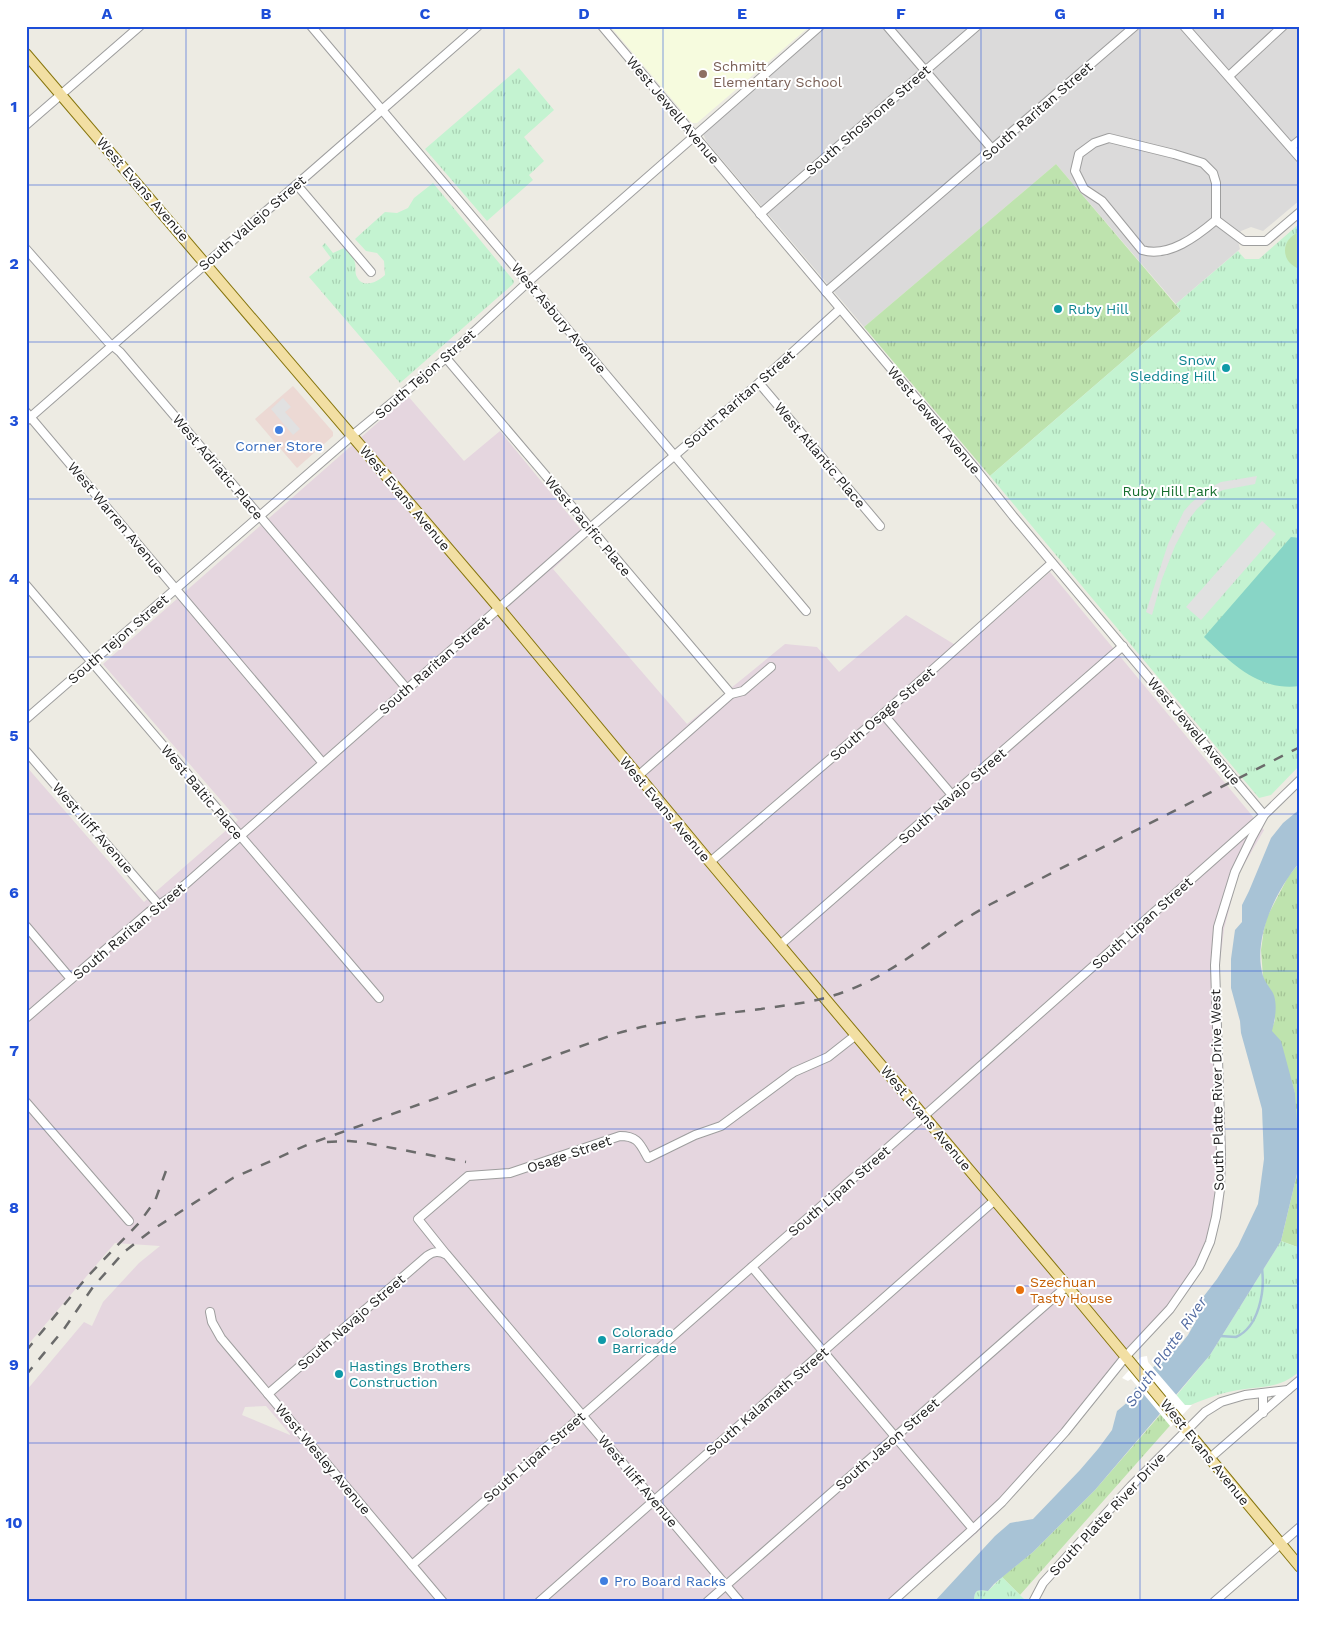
<svg xmlns="http://www.w3.org/2000/svg" width="1326" height="1628" font-family="'Work Sans',sans-serif">
	<style>
		.residential { fill: #dbdada }
		.commercial { fill: #ecd9d4 }
		.industrial { fill: #e5d6df; fill-rule: evenodd }
		.education { fill: #f6fbde }
		.grass { fill: url(#grass-tufts) }
		.park { fill: url(#park-tufts) }
		.garden { fill: #bee3ae }
		.pitch { fill: #88d5c6 }
		.parking { fill: #e1e1e1 }
		.water { fill: #a8c3d6 }
		.pier { fill: #fff }
		.lines { fill: none; stroke-linecap: round; stroke-linejoin: round }
		.stream { stroke: #a8c3d6; stroke-width: 2.5 }
		.minor-casing { stroke: #9e9e9e; stroke-width: 10 }
		.major-casing { stroke: #87760e; stroke-width: 12 }
		.minor { stroke: #fff; stroke-width: 8 }
		.major { stroke: #f2dfa3; stroke-width: 10 }
		.rail { stroke: #6b6b6b; stroke-width: 2.5; stroke-dasharray: 10 10; stroke-linecap: butt }
		.grid { fill: none; stroke: #1d4ed8; stroke-width: 1; stroke-opacity: 0.55 }
		.education-dot { fill: #8d6e63; stroke: #fff; stroke-width: 2 }
		.culture-dot { fill: #0f9aa8; stroke: #fff; stroke-width: 2 }
		.shop-dot { fill: #3f7fe0; stroke: #fff; stroke-width: 2 }
		.food-dot { fill: #e8710a; stroke: #fff; stroke-width: 2 }
		.labels { text-anchor: middle; dominant-baseline: central; stroke-width: 4; stroke-linejoin: round; paint-order: stroke }
		.education-label { font-size: 14px; fill: #785e54; stroke: #fff; text-anchor: start }
		.street-label { font-size: 14px; fill: #1d1d1d; stroke: #fff }
		.culture-label { font-size: 14px; fill: #0d838f; stroke: #fff; text-anchor: start }
		.shop-label { font-size: 14px; fill: #366cbe; stroke: #fff }
		.park-label { font-size: 14px; fill: #166f2e; stroke: #fff }
		.food-label { font-size: 14px; fill: #c56008; stroke: #fff; text-anchor: start }
		.water-label { font-size: 15px; font-style: italic; fill: #536ca2; stroke: #fff }
		.neatline { fill: none; stroke: #1d4ed8; stroke-width: 2 }
		.grid-label { font-size: 16px; text-anchor: middle; font-weight: bold; fill: #1d4ed8 }
	</style>
	<defs>
		<pattern id="grass-tufts" width="24" height="20" patternUnits="userSpaceOnUse" patternTransform="scale(1.25)"><rect width="24" height="20" fill="#bee3ae"/><path d="M3 7l-1-3M5 7V3M7 7l1-3M15 17l-1-3M17 17v-4M19 17l1-3" fill="none" stroke="#a3c295"/></pattern>
		<pattern id="park-tufts" width="24" height="20" patternUnits="userSpaceOnUse" patternTransform="scale(1.25)"><rect width="24" height="20" fill="#c4f3d1"/><path d="M3 7l-1-3M5 7V3M7 7l1-3M15 17l-1-3M17 17v-4M19 17l1-3" fill="none" stroke="#a8d0b3"/></pattern>
	</defs>
	<rect width="100%" height="100%" fill="#edebe3"/>
	<path class="residential" d="M 827,26 L 1300,26 L 1300,200 L 1263,231 L 1251,227 L 1241,231 L 1237,238 L 1240,249 L 1176,304 L 1056,164 L 864,327 L 707,142 L 704,136 L 704,133 Z"/>
	<path class="commercial" d="M 293,386 L 333,432 L 333,436 L 297,468 L 255,419 Z"/>
	<path class="industrial" d="M 408,396 L 464,461 L 500,431 L 587,537 L 553,569 L 687,724 L 785,644 L 817,647 L 839,672 L 906,615 L 962,649 L 1050,572 L 1264,830 L 1238,875 L 1224,929 L 1219,970 L 1226,1163 L 1223,1208 L 1209,1250 L 1187,1292 L 978,1532 L 896,1602 L 26,1602 L 26,1391 L 84,1322 L 92,1326 L 103,1302 L 139,1263 L 160,1246 L 115,1243 L 26,1347 L 26,766 L 144,902 L 238,820 L 103,664 ZM 266,1406 L 290,1434 L 290,1435 L 242,1415 L 245,1407 Z"/>
	<path class="education" d="M 610,26 L 810,26 L 697,123 L 692,123 Z"/>
	<g class="grass">
		<path d="M 1056,164 L 1181,311 L 990,476 L 864,327 Z"/>
		<path d="M 1300,862 L 1300,1248 L 1281,1241 L 1297,1174 L 1295,1093 L 1287,1068 L 1271,1031 L 1275,1020 L 1263,977 L 1261,950 L 1264,929 L 1267,917 L 1288,877 Z"/>
		<path d="M 1172,1401 L 1182,1412 L 1020,1595 L 1002,1577 L 1033,1552 L 1095,1490 Z"/>
	</g>
	<g class="park">
		<path d="M 519,68 L 554,110 L 524,137 L 544,161 L 529,175 L 533,180 L 487,221 L 425,149 Z"/>
		<path d="M 433,183 L 514,281 L 513,284 L 400,383 L 309,277 L 331,258 L 322,246 L 325,243 L 333,253 L 344,248 C 347,251 352,256 354,260 C 357,266 354,272 357,277 C 363,289 378,282 385,275 L 384,261 L 377,253 L 366,251 L 355,239 L 385,212 L 397,213 L 408,208 L 414,198 Z"/>
		<path d="M 1300,223 L 1300,765 L 1271,795 L 1259,798 L 990,476 L 1181,311 L 1176,304 L 1238,251 L 1245,259 L 1259,259 Z"/>
		<path d="M 1281,1241 L 1300,1248 L 1300,1371 C 1277,1391 1259,1385 1233,1391 C 1217,1394 1203,1400 1188,1406 L 1172,1401 L 1210,1355 Z"/>
		<path d="M 1002,1577 L 1027,1602 L 974,1602 C 974,1590 977,1589 988,1591 Z"/>
	</g>
	<path class="garden" d="M 1300,232 L 1300,269 C 1280,263 1280,238 1300,232 Z"/>
	<path class="pitch" d="M 1291,537 L 1300,538 L 1300,686 C 1260,692 1231,663 1204,637 Z"/>
	<g class="parking">
		<path d="M 283,398 L 291,407 L 285,412 L 300,429 L 293,435 L 271,409 Z"/>
		<path d="M 1257,476 L 1255,484 L 1223,490 L 1212,495 L 1197,509 L 1190,518 L 1175,546 L 1162,579 L 1152,615 L 1146,612 L 1168,544 L 1184,511 L 1191,503 L 1209,488 L 1221,482 Z"/>
		<path d="M 1262,521 L 1276,534 L 1201,620 L 1186,607 Z"/>
	</g>
	<path class="water" d="M 1300,809 L 1300,862 C 1276,890 1252,939 1263,976 C 1265,982 1270,988 1273,993 C 1278,1004 1275,1020 1272,1031 L 1281,1041 L 1295,1093 L 1299,1149 L 1297,1174 L 1281,1241 L 1210,1355 L 1095,1490 L 1033,1552 L 994,1584 L 988,1591 C 977,1589 974,1590 974,1602 L 934,1602 L 995,1536 L 1010,1523 L 1033,1519 L 1080,1470 L 1098,1449 L 1112,1430 L 1117,1411 L 1129,1401 L 1135,1388 L 1158,1362 L 1180,1345 L 1188,1335 L 1198,1317 L 1197,1305 L 1217,1279 L 1238,1246 L 1258,1204 L 1264,1159 L 1262,1109 L 1241,1033 L 1240,1021 L 1231,988 L 1231,959 L 1235,930 L 1242,922 L 1242,905 L 1249,891 L 1271,838 L 1283,823 Z"/>
	<path class="pier" d="M 1147,1356 L 1148,1362 L 1185,1405 L 1192,1405 L 1171,1427 L 1131,1379 L 1128,1381 L 1122,1378 L 1141,1357 Z"/>
	<g class="lines">
		<path class="stream" d="M 1220,1336 L 1236,1337 C 1259,1327 1265,1291 1262,1269"/>
		<g class="minor-casing">
			<g id="minor">
				<path d="M 311,26 L 806,611"/>
				<path d="M 887,26 L 993,150"/>
				<path d="M 1184,26 L 1300,158"/>
				<path d="M 1229,76 L 1283,26"/>
				<path d="M 26,125 L 140,26"/>
				<path d="M 1109,138 L 1174,154 L 1203,163 L 1213,173 L 1216,183 L 1216,220 C 1197,236 1169,258 1142,250 L 1102,201 L 1084,189 L 1075,171 L 1079,154 L 1094,143 Z"/>
				<path d="M 1291,147 L 1300,140"/>
				<path d="M 297,185 L 371,272"/>
				<path d="M 760,214 L 977,26"/>
				<path d="M 1216,220 L 1244,241 L 1266,241 L 1300,212"/>
				<path d="M 26,249 L 108,342 L 120,352 L 407,689"/>
				<path d="M 826,292 L 1135,26"/>
				<path d="M 446,358 L 731,694"/>
				<path d="M 759,383 L 880,526"/>
				<path d="M 26,412 L 322,762"/>
				<path d="M 26,421 L 478,26"/>
				<path d="M 26,585 L 379,998"/>
				<path d="M 883,714 L 952,795"/>
				<path d="M 26,719 L 354,434 L 446,358 L 528,282 L 820,26"/>
				<path d="M 26,751 L 159,905"/>
				<path d="M 638,776 L 731,694 L 743,691 L 771,667"/>
				<path d="M 710,862 L 883,714 L 1052,563"/>
				<path d="M 26,926 L 71,979"/>
				<path d="M 780,945 L 1123,646"/>
				<path d="M 26,1018 L 149,912 L 171,897 L 590,528 L 759,383 L 840,309"/>
				<path d="M 26,1102 L 129,1221"/>
				<path d="M 446,1254 L 418,1219 L 468,1176 L 510,1173 L 620,1136 C 638,1136 640,1144 648,1158 L 695,1135 L 721,1126 L 794,1072 L 828,1057 L 856,1035"/>
				<path d="M 752,1267 L 973,1529"/>
				<path d="M 210,1312 L 212,1322 L 221,1338 L 443,1602"/>
				<path d="M 268,1394 L 427,1256 C 434,1251 439,1251 447,1255 L 740,1602"/>
				<path d="M 1263,1413 L 1263,1393"/>
				<path d="M 1210,1458 L 1288,1390"/>
				<path d="M 412,1565 L 924,1116 L 1264,815 L 1013,516 L 974,467 L 602,26"/>
				<path d="M 539,1602 L 995,1200"/>
				<path d="M 707,1602 L 1067,1286"/>
				<path d="M 892,1602 L 973,1529 L 1002,1502 L 1065,1432 L 1126,1356 L 1170,1309 L 1199,1267 L 1210,1242 L 1216,1217 L 1220,1189 L 1221,1154 L 1215,965 L 1218,927 L 1235,872 L 1252,837 L 1264,815 L 1300,780"/>
				<path d="M 1033,1602 L 1043,1583 L 1131,1486 L 1205,1412 L 1221,1402 L 1245,1395 L 1288,1390 L 1300,1380"/>
				<path d="M 1214,1602 L 1300,1527"/>
			</g>
		</g>
		<g class="major-casing">
			<path id="major" d="M 26,54 L 499,608 L 710,862 L 1067,1286 L 1300,1567"/>
		</g>
		<use href="#minor" class="minor"/>
		<use href="#major" class="major"/>
		<g class="rail">
			<path d="M 327,1142 L 349,1141 L 361,1142 L 466,1162"/>
			<path d="M 26,1351 L 87,1277 L 139,1223 L 155,1201 L 167,1168"/>
			<path d="M 26,1375 L 64,1329 L 93,1287 L 124,1252 L 152,1230 L 233,1178 L 309,1144 L 615,1034 C 663,1020 712,1015 761,1009 C 786,1005 811,1003 835,995 C 893,977 937,933 989,905 L 1300,747"/>
		</g>
	</g>
	<path class="grid" d="M 186,26 L 186,1602M 345,26 L 345,1602M 504,26 L 504,1602M 663,26 L 663,1602M 822,26 L 822,1602M 981,26 L 981,1602M 1140,26 L 1140,1602M 26,185 L 1300,185M 26,342 L 1300,342M 26,499 L 1300,499M 26,657 L 1300,657M 26,814 L 1300,814M 26,971 L 1300,971M 26,1129 L 1300,1129M 26,1286 L 1300,1286M 26,1443 L 1300,1443"/>
	<circle class="education-dot" cx="703" cy="74" r="5"/>
	<g class="culture-dot">
		<circle cx="1058" cy="309" r="5"/>
		<circle cx="1226" cy="368" r="5"/>
		<circle cx="602" cy="1340" r="5"/>
		<circle cx="339" cy="1374" r="5"/>
	</g>
	<g class="shop-dot">
		<circle cx="279" cy="430" r="5"/>
		<circle cx="604" cy="1581" r="5"/>
	</g>
	<circle class="food-dot" cx="1020" cy="1290" r="5"/>
	<g class="labels">
		<g class="education-label">
			<text x="713" y="66">Schmitt<tspan x="713" dy="16">Elementary School</tspan></text>
		</g>
		<g class="street-label">
			<text transform="translate(673 110) rotate(50)">West Jewell Avenue</text>
			<text transform="translate(1037 111) rotate(-41)">South Raritan Street</text>
			<text transform="translate(868 120) rotate(-41)">South Shoshone Street</text>
			<text transform="translate(143 189) rotate(49)">West Evans Avenue</text>
			<text transform="translate(252 223) rotate(-41)">South Vallejo Street</text>
			<text transform="translate(559 318) rotate(50)">West Asbury Avenue</text>
			<text transform="translate(425 374) rotate(-41)">South Tejon Street</text>
			<text transform="translate(739 399) rotate(-41)">South Raritan Street</text>
			<text transform="translate(934 420) rotate(50)">West Jewell Avenue</text>
			<text transform="translate(820 455) rotate(50)">West Atlantic Place</text>
			<text transform="translate(218 467) rotate(50)">West Adriatic Place</text>
			<text transform="translate(405 498) rotate(50)">West Evans Avenue</text>
			<text transform="translate(116 518) rotate(50)">West Warren Avenue</text>
			<text transform="translate(588 526) rotate(50)">West Pacific Place</text>
			<text transform="translate(118 639) rotate(-41)">South Tejon Street</text>
			<text transform="translate(434 665) rotate(-41)">South Raritan Street</text>
			<text transform="translate(882 714) rotate(-41)">South Osage Street</text>
			<text transform="translate(1194 731) rotate(50)">West Jewell Avenue</text>
			<text transform="translate(202 792) rotate(50)">West Baltic Place</text>
			<text transform="translate(952 796) rotate(-41)">South Navajo Street</text>
			<text transform="translate(665 809) rotate(50)">West Evans Avenue</text>
			<text transform="translate(93 828) rotate(49)">West Iliff Avenue</text>
			<text transform="translate(1142 923) rotate(-42)">South Lipan Street</text>
			<text transform="translate(129 931) rotate(-40)">South Raritan Street</text>
			<text transform="translate(1217 1090) rotate(-91)">South Platte River Drive West</text>
			<text transform="translate(926 1118) rotate(50)">West Evans Avenue</text>
			<text transform="translate(569 1154) rotate(-19)">Osage Street</text>
			<text transform="translate(839 1191) rotate(-41)">South Lipan Street</text>
			<text transform="translate(351 1322) rotate(-41)">South Navajo Street</text>
			<text transform="translate(767 1401) rotate(-41)">South Kalamath Street</text>
			<text transform="translate(887 1444) rotate(-41)">South Jason Street</text>
			<text transform="translate(1205 1452) rotate(51)">West Evans Avenue</text>
			<text transform="translate(534 1457) rotate(-41)">South Lipan Street</text>
			<text transform="translate(323 1459) rotate(50)">West Wesley Avenue</text>
			<text transform="translate(638 1481) rotate(50)">West Iliff Avenue</text>
			<text transform="translate(1107 1514) rotate(-47)">South Platte River Drive</text>
		</g>
		<g class="culture-label">
			<text x="1068" y="309">Ruby Hill</text>
			<text x="1216" y="360" text-anchor="end">Snow<tspan x="1216" dy="16">Sledding Hill</tspan></text>
			<text x="612" y="1332">Colorado<tspan x="612" dy="16">Barricade</tspan></text>
			<text x="349" y="1366">Hastings Brothers<tspan x="349" dy="16">Construction</tspan></text>
		</g>
		<g class="shop-label">
			<text x="279" y="446">Corner Store</text>
			<text x="614" y="1581" text-anchor="start">Pro Board Racks</text>
		</g>
		<g class="park-label">
			<text x="1170" y="491">Ruby Hill Park</text>
		</g>
		<g class="food-label">
			<text x="1030" y="1282">Szechuan<tspan x="1030" dy="16">Tasty House</tspan></text>
		</g>
		<g class="water-label">
			<text transform="translate(1166 1352) rotate(-55)">South Platte River</text>
		</g>
	</g>
	<rect width="1326" height="1628" fill="none" stroke="#ffffff" stroke-width="55"/>
	<rect x="28" y="28" width="1270" height="1572" class="neatline"/>
	<g class="grid-label">
		<text x="107" y="19">A</text>
		<text x="266" y="19">B</text>
		<text x="425" y="19">C</text>
		<text x="584" y="19">D</text>
		<text x="742" y="19">E</text>
		<text x="901" y="19">F</text>
		<text x="1060" y="19">G</text>
		<text x="1219" y="19">H</text>
		<text x="14" y="112">1</text>
		<text x="14" y="269">2</text>
		<text x="14" y="426">3</text>
		<text x="14" y="584">4</text>
		<text x="14" y="741">5</text>
		<text x="14" y="898">6</text>
		<text x="14" y="1056">7</text>
		<text x="14" y="1213">8</text>
		<text x="14" y="1370">9</text>
		<text x="14" y="1528">10</text>
	</g>
</svg>
